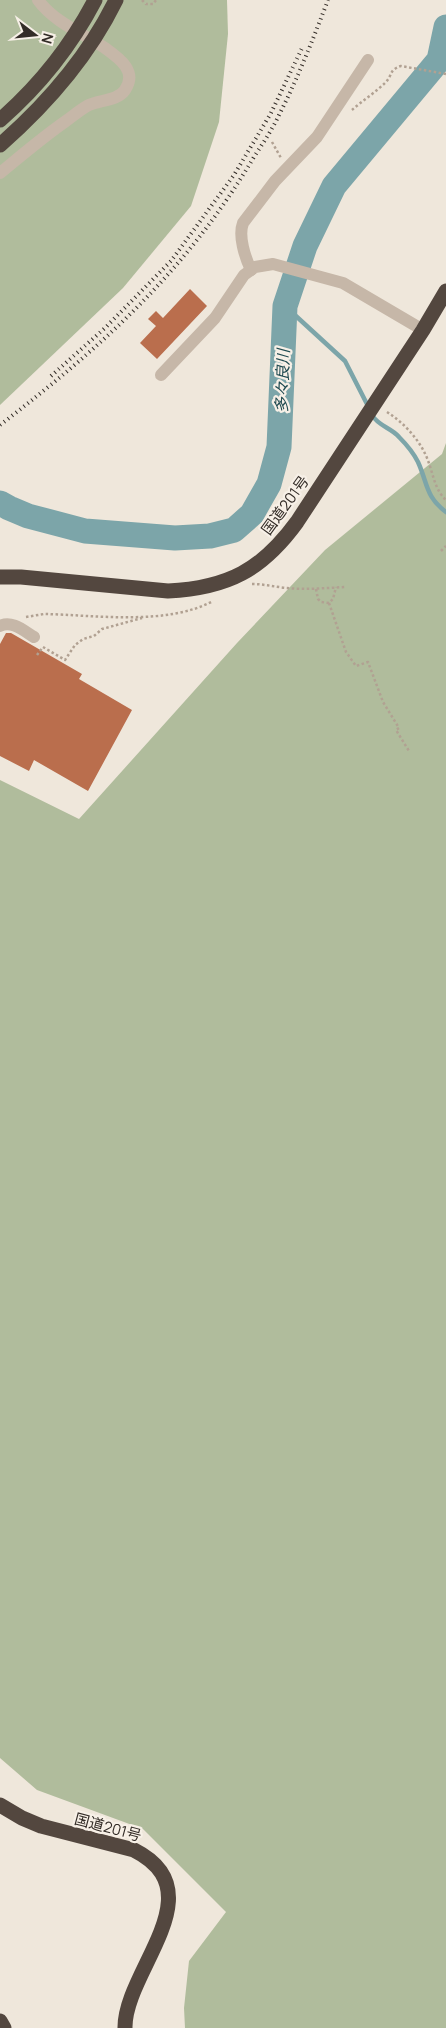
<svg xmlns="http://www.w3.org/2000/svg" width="446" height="2028" font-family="Manrope,'Noto Sans JP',sans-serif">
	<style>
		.green { fill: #b0bc9c }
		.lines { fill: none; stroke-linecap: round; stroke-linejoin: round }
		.stream { stroke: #7ca5a9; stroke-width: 4.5 }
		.river { stroke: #7ca5a9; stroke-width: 25 }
		.building { fill: #ba6e4d }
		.path { stroke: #b1a192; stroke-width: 2.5; stroke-dasharray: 2.5 2.5; stroke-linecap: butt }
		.minor { stroke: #c6b7a8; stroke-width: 12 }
		.highway { stroke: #53473f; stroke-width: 15 }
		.rail { stroke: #332c27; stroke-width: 4; stroke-dasharray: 1 4; stroke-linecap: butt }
		.labels { text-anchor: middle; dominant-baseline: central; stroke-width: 4.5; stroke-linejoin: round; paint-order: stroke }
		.street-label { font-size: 15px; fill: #332c27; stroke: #f7f0e7 }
		.water-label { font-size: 16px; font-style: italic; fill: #214b51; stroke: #f7f0e7 }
	</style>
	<rect width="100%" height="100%" fill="#efe7db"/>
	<g class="green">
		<path d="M 0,0 L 227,0 L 228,34 L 219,122 L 191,206 L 123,288 L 0,405 Z"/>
		<path d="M 446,443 L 446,2028 L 185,2028 L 184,2008 L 189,1961 L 226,1912 L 143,1829 L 37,1790 L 0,1758 L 0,780 L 79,819 L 237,643 L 325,550 L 442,454 Z"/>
	</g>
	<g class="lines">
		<g class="stream">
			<path d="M 285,306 L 345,361 L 369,408"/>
			<path d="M 372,415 C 378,426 392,428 399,437 C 406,444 414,454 418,462 C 428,484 425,496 446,512"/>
		</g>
		<path class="river" d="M 0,503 L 9,508 L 28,516 L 85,531 L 175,538 L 210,536 L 234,530 L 252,514 L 269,484 L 279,447 L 285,306 L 305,246 L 334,186 L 439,60 L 446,27"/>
	</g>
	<g class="building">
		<path d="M 190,289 L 207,306 L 157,359 L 140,343 L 156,326 L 148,319 L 156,311 L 163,318 Z"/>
		<path d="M 6,633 L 11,633 L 82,674 L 79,679 L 132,710 L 88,791 L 34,760 L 29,771 L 0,756 L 0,644 Z"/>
	</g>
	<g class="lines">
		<g class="path">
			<path d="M 142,0 L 146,4 L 153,4 L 156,0"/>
			<path d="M 352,110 C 362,101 376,92 386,82 C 393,74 389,70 401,66 L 446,74"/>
			<path d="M 272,142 L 281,158"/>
			<path d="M 387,412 C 404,423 419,439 427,458 C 433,472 434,489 446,500"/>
			<path d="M 441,551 L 446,546"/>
			<path d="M 252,584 C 264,584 275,587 287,588 C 306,590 326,588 345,587"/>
			<path d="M 316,589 L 318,599 L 321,602 L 329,603 L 333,599 L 336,587"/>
			<path d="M 329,603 L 346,652 L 356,666 L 368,662 L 383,702 L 399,728 L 396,730 L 409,751"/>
			<path d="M 26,617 L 44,614 C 95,615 167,626 213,601"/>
			<path d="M 37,655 L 43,647 L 65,660 L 75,645 L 83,639 L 94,636 L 102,629 L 142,618"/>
		</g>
		<g class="minor">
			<path d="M 0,173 C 22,155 43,137 66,121 C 73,116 80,110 87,106 C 98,100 118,101 125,90 C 138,71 119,58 105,48 C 82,33 54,22 38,0"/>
			<path d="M 251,270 C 245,257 238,236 243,223 L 275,181 L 317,137 L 368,60"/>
			<path d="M 161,375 L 215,318 L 244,275 L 255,267 L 273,264 L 343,283 L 423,330"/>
			<path d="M 0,626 C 12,620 24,631 34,637"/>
		</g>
		<g class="highway">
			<path d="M 0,120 C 39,86 71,46 95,0"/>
			<path d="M 0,145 C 47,104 88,57 116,0"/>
			<path d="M 0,577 L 21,577 L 168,591 C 228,588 262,570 297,522 L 423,330 L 446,291"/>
			<path d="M 0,1805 L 22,1818 L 41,1826 L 134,1850 C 217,1892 124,1971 125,2028"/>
			<path d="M 0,2021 L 4,2028"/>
		</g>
		<g class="rail">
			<path d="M 51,376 L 105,328 L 171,261 L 234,175 L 271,113 L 303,46"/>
			<path d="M 0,425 C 103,346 187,270 254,157 C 263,143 272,130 279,115 C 298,78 313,39 328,0"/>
		</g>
	</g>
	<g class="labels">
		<g class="street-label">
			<text transform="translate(285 505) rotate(-54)">国道201号</text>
			<text transform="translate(108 1827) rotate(15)">国道201号</text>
		</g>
		<g class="water-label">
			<text transform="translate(282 381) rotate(-88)">多々良川</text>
		</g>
	</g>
	<g transform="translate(35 35) rotate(106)" stroke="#f7f0e7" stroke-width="4" paint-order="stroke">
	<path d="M0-4L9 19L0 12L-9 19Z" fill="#332c27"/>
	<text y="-8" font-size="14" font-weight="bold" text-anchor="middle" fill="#332c27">N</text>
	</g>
</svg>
